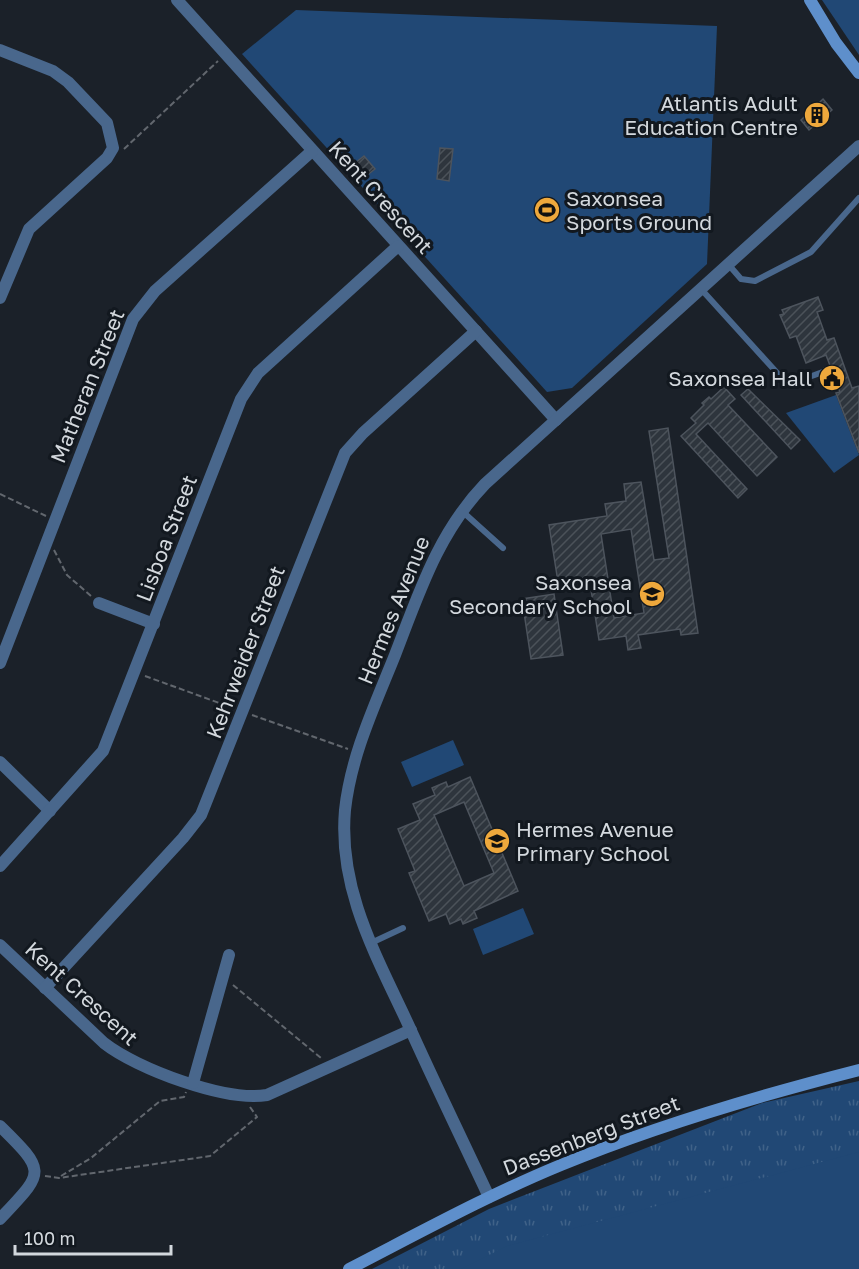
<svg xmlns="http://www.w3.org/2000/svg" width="859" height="1269" font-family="'Golos Text',sans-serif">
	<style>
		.grass { fill: url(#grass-tufts) }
		.park { fill: #214875 }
		.building { fill: url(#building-hatch); stroke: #4d545d; stroke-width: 1.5; fill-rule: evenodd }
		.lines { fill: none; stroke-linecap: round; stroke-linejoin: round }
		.path { stroke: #62676e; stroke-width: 2; stroke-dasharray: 6 3; stroke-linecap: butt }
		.lane { stroke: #49678c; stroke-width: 6 }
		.street { stroke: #49678c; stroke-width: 12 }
		.secondary { stroke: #5e8fcb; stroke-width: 12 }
		.labels { text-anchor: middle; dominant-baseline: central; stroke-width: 6; stroke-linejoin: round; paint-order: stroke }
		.poi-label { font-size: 21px; fill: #d3d8dd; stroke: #12181f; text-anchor: end }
		.street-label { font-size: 21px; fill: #d3d8dd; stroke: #12181f }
	</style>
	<defs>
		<pattern id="grass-tufts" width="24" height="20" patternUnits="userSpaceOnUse" patternTransform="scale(1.5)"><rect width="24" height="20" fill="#214875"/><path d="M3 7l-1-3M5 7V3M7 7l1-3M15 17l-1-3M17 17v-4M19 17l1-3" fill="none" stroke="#406288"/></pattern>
		<pattern id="building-hatch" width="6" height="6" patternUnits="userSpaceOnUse" patternTransform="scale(1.5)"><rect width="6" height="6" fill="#2e353d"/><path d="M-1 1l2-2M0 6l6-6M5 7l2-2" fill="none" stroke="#4b5259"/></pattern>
	</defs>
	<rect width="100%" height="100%" fill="#1b2129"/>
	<path class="grass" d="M 859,1081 L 859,1269 L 372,1269 L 489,1209 L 762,1103 Z"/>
	<g class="park">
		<path d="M 822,0 L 859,0 L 859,55 Z"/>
		<path d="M 296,10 L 717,26 L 707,264 L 572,388 L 547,392 L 242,54 Z"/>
		<path d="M 836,395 L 859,455 L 834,473 L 786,413 Z"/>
		<path d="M 453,740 L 464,765 L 412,787 L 401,762 Z"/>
		<path d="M 523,908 L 534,934 L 483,955 L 473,929 Z"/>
		<path d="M 859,1152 L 859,1269 L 461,1269 L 507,1246 Z"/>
	</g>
	<g class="building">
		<path d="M 823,99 L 832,110 L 809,130 L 801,120 Z"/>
		<path d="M 440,148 L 453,149 L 449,181 L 437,179 Z"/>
		<path d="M 364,156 L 375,169 L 366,176 L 355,163 Z"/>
		<path d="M 818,297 L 823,310 L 817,312 L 827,340 L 834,338 L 852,388 L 859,386 L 859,453 L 836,393 L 840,392 L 826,355 L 806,363 L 796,336 L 790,338 L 780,315 L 784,314 L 782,310 Z"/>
		<path d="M 724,387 L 735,399 L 728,405 L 777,457 L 757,476 L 708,423 L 696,434 L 747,489 L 738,498 L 681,436 L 696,423 L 691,418 L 704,405 L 702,403 L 709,397 L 711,399 Z"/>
		<path d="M 748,389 L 800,440 L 791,449 L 741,395 Z"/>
		<path d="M 668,428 L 698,633 L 681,635 L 680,629 L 638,635 L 641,648 L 628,650 L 626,636 L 599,640 L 589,577 L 558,582 L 549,525 L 607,516 L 605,504 L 626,501 L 624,484 L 641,482 L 654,560 L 669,558 L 649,431 ZM 631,529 L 644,613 L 614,618 L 601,534 Z"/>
		<path d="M 554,594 L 563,655 L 531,659 L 522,599 Z"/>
		<path d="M 470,777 L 518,891 L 474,911 L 477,918 L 463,924 L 461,919 L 450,924 L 446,914 L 429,921 L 409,873 L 415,871 L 398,829 L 420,820 L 413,804 L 435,795 L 432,788 L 446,782 L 448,787 ZM 464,802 L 494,873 L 464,886 L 434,815 Z"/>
	</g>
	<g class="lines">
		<g class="path">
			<path d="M 124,149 L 218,61"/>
			<path d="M 0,494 L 46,516"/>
			<path d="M 54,550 L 67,575 L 91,596"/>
			<path d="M 145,676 L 233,708"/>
			<path d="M 252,715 L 348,749"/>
			<path d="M 233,985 L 321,1058"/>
			<path d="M 45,1176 L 59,1178 L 210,1156 L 257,1117 L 250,1107"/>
			<path d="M 61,1176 L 91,1158 L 160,1101 L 184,1097 L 186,1092"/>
		</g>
		<g class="lane">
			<path d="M 728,264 L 741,279 L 755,281 L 811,252 L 859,198"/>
			<path d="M 701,289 L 779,375 C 796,385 811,376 828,370"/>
			<path d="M 463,512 L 503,548"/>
			<path d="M 371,943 L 403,928"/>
		</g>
		<g class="street">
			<path d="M 177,0 L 556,420"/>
			<path d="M 0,50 L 53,71 L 68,82 L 107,123 L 113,148 L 107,158 L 29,229 L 0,298"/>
			<path d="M 99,603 L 154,624"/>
			<path d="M 0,663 L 133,319 L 155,291 L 312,151"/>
			<path d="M 0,762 L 50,811"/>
			<path d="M 0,866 L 103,751 L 241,399 L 258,373 L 398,246"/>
			<path d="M 0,945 L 104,1043 C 137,1069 226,1102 267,1095 L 411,1030"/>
			<path d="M 45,988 L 183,838 L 201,815 L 345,453 L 363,433 L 476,331"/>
			<path d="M 193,1083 L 229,955"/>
			<path d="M 0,1126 C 48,1173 44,1172 0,1219"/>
			<path d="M 489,1197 C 462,1139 434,1082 408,1024 C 376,955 338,889 345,810 C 351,755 375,705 395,655 C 419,593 438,533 485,484 L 859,146"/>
		</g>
		<g class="secondary">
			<path d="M 810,0 L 836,43 L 859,73"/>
			<path d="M 349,1269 C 419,1233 488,1195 561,1165 C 658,1125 757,1096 859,1070"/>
		</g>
	</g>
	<defs>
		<g id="building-disc" transform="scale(1.35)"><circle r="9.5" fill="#eea83c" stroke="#12181f"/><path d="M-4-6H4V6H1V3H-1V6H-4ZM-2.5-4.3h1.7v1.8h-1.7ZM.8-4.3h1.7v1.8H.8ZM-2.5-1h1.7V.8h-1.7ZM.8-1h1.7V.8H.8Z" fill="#111"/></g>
		<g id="stadium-disc" transform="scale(1.35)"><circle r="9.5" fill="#eea83c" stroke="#12181f"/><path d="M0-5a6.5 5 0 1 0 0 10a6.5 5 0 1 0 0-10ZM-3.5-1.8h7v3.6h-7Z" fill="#111"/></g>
		<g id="civic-disc" transform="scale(1.35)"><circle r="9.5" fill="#eea83c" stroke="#12181f"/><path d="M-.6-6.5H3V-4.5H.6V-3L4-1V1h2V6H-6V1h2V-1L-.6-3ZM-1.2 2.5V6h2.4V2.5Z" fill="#111"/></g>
		<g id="school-disc" transform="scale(1.35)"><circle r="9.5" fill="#eea83c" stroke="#12181f"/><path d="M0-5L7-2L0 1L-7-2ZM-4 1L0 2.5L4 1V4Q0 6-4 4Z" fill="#111"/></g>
	</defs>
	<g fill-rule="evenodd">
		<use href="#building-disc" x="817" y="115"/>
		<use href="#stadium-disc" x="547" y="210"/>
		<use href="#civic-disc" x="832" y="378"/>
		<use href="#school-disc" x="652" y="594"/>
		<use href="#school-disc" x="497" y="841"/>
	</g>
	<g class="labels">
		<g class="poi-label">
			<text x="798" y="103">Atlantis Adult<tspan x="798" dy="24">Education Centre</tspan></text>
			<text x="566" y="198" text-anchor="start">Saxonsea<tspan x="566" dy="24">Sports Ground</tspan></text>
			<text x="812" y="378">Saxonsea Hall</text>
			<text x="632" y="582">Saxonsea<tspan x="632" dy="24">Secondary School</tspan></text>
			<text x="516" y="829" text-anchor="start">Hermes Avenue<tspan x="516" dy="24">Primary School</tspan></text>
		</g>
		<g class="street-label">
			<text transform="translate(381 197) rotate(48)">Kent Crescent</text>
			<text transform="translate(87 386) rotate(-68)">Matheran Street</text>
			<text transform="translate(166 538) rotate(-69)">Lisboa Street</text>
			<text transform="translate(393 610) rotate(-68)">Hermes Avenue</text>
			<text transform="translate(245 652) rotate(-69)">Kehrweider Street</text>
			<text transform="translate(82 993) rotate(42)">Kent Crescent</text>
			<text transform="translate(591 1135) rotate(-21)">Dassenberg Street</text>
		</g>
	</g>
	<path d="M15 1245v9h156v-9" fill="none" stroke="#d3d8dd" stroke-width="3"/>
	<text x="24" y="1245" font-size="18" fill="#d3d8dd" stroke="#12181f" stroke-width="4.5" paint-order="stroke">100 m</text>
</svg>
